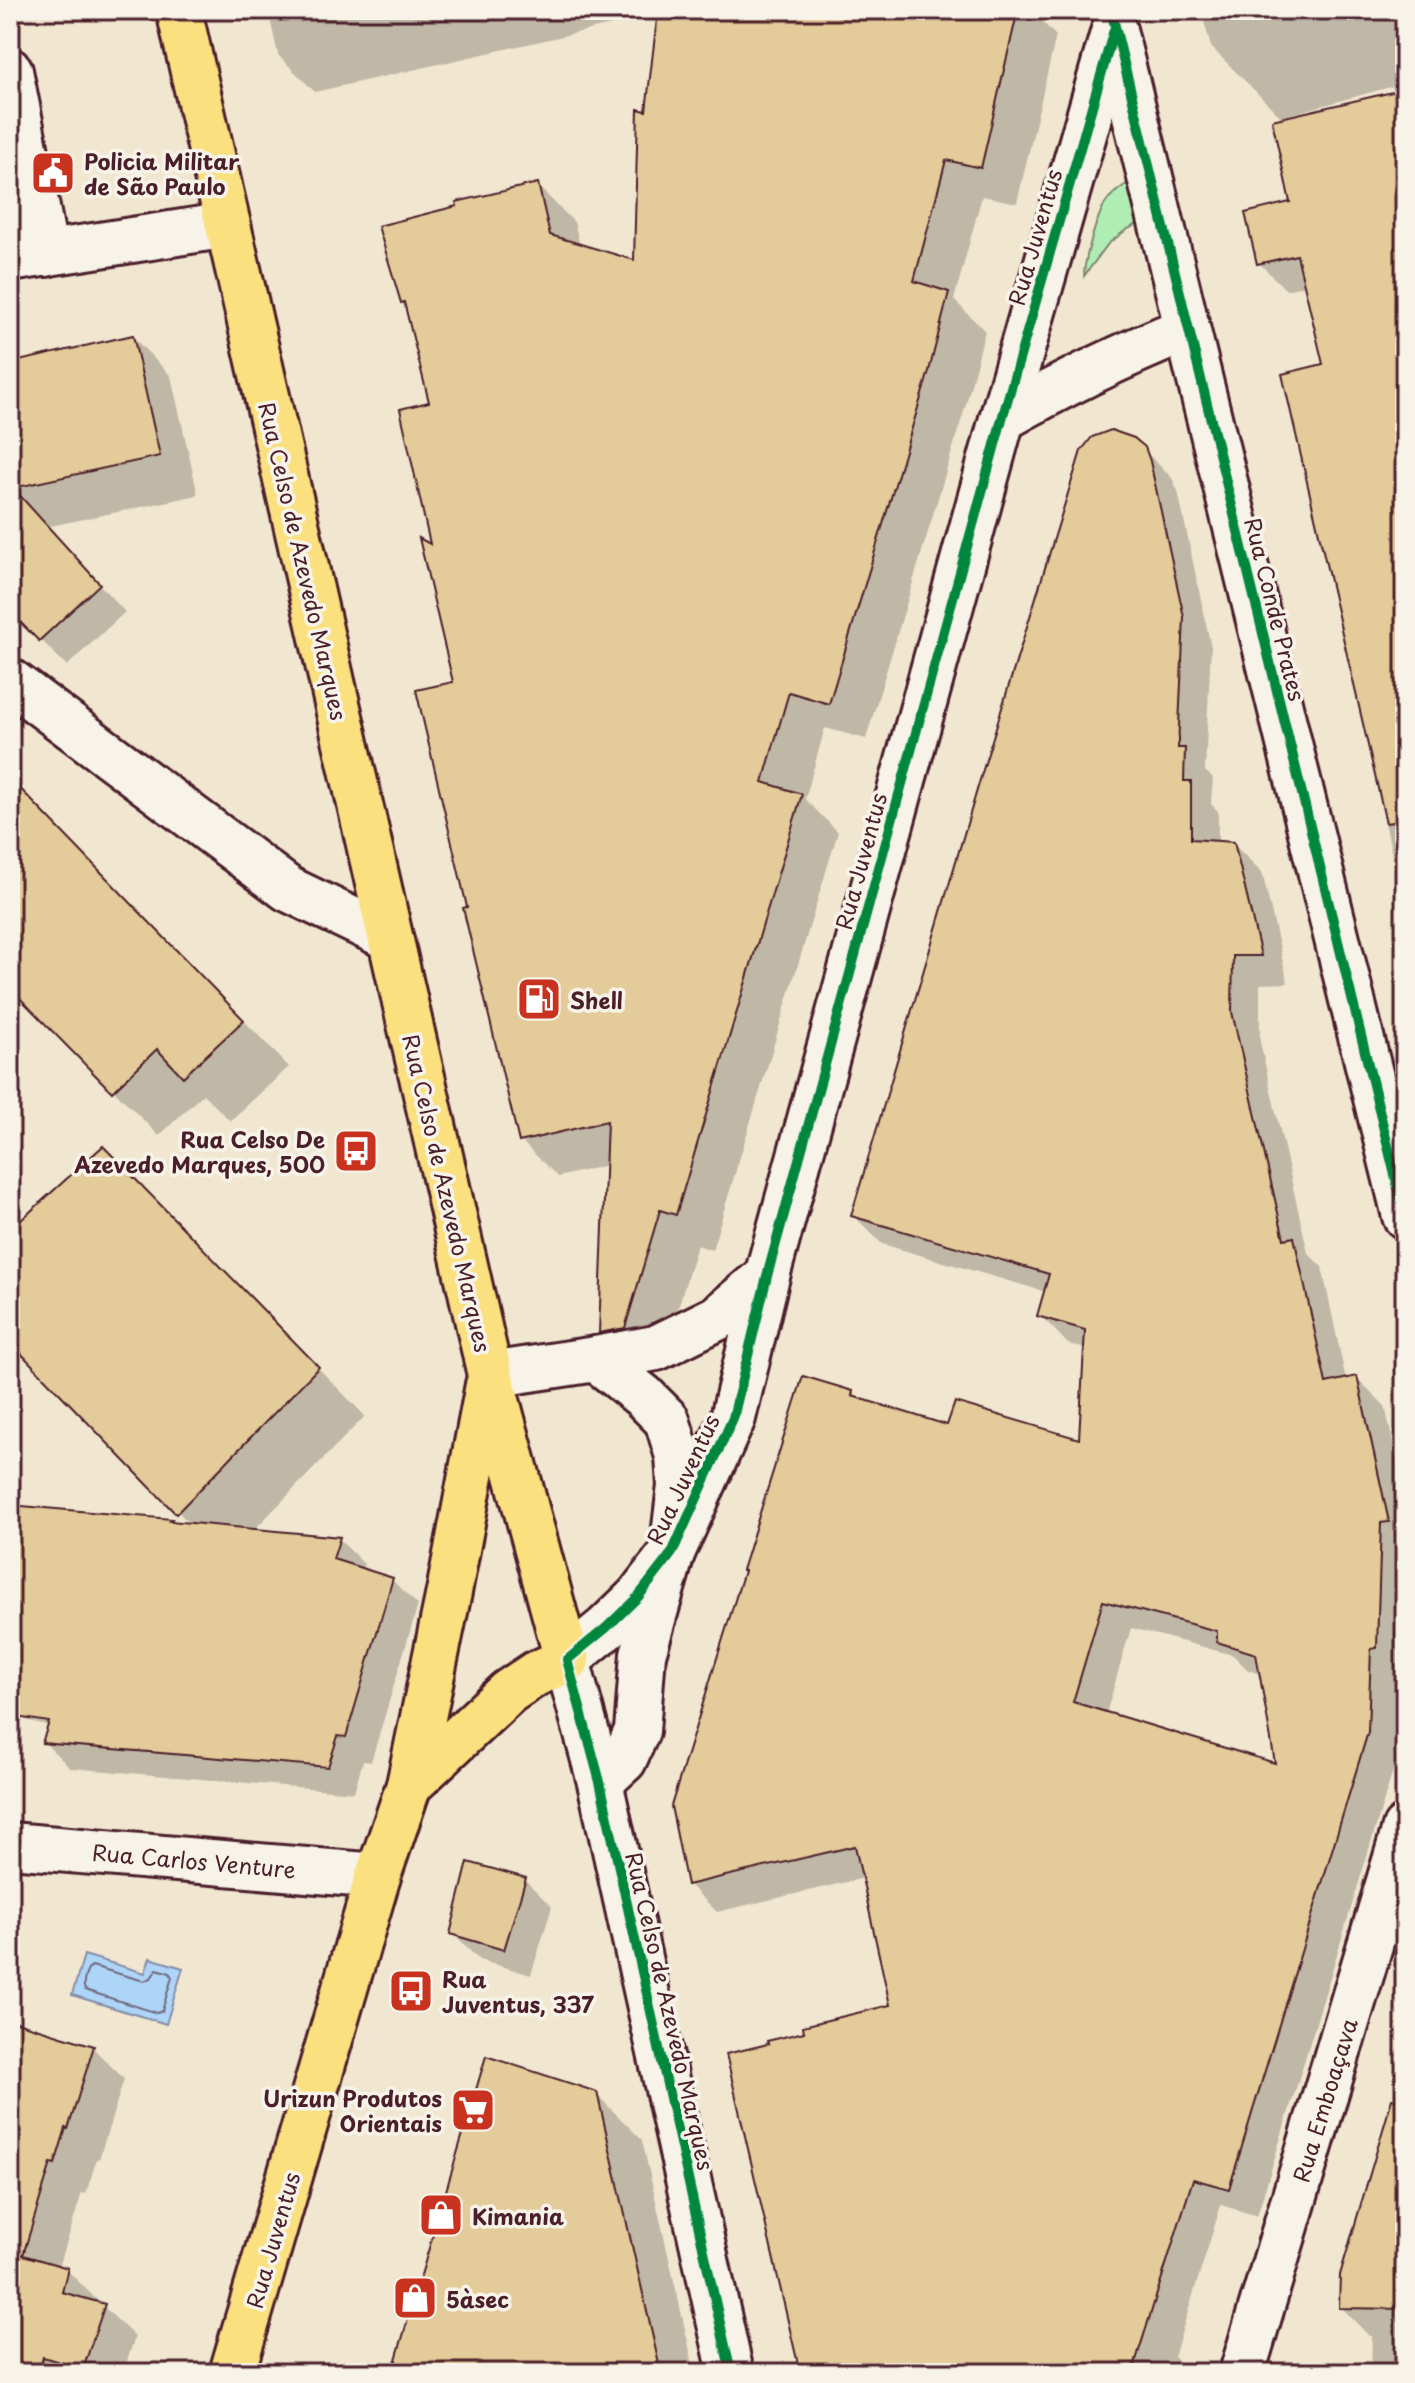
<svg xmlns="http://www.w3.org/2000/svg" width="1415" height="2383" font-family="'Playpen Sans',sans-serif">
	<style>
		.green { fill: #b0edb4; stroke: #7d8670; stroke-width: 2 }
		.water { fill: #add5f8; stroke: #858ca6; stroke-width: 2 }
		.shadow { fill: #0003; fill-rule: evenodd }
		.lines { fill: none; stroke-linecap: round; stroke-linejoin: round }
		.shore { stroke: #72687d; stroke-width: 2 }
		.building { fill: #e4cb9a; stroke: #4a1f2b; stroke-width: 2; fill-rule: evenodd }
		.minor-casing { stroke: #4a1f2b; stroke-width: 50 }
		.major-casing { stroke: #4a1f2b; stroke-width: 50 }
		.minor { stroke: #f7f3e8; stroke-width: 44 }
		.major { stroke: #fbe080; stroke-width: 44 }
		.cycleway-casing { stroke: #f7f3e8; stroke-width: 15 }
		.cycleway { stroke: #00873e; stroke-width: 10 }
		.labels { text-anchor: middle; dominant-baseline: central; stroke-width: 7; stroke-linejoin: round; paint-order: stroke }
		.poi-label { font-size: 22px; font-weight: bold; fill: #4a1f2b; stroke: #f7f3e8; text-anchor: start }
		.street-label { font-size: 22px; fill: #4a1f2b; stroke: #f7f3e8 }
	</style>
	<rect width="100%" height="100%" fill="#f1e7d1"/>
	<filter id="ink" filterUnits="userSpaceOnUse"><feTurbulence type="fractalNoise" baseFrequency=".0125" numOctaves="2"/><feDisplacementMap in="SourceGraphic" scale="16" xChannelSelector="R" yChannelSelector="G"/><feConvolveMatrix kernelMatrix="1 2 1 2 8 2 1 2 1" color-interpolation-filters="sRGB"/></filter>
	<g filter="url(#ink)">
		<path class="green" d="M 1131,181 L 1153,216 L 1126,230 L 1108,244 L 1084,276 C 1084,260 1097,216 1106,202 C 1112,193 1122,187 1131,181 Z"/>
		<path class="water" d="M 84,1955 L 145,1973 L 150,1958 L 183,1968 L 166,2024 L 72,1995 Z"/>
		<g class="shadow">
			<path d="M 268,10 L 1031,10 L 1056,36 L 1017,203 L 982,196 L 954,300 L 985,331 L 965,408 L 866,739 L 825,728 L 805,799 L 838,832 L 712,1250 L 697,1245 L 661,1365 L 638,1369 L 601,1332 L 607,1165 L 558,1177 L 521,1141 L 469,908 L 455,684 L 433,548 L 432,404 L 408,308 L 402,302 L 460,208 L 537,185 L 574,222 L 580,246 L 636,262 L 648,113 L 660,14 L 315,92 L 278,55 Z"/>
			<path d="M 1201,10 L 1405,10 L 1405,83 L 1288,115 L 1289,119 L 1405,91 L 1405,912 L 1284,375 L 1325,366 L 1306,285 L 1286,290 L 1259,263 L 1293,204 L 1284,120 L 1211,47 Z"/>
			<path d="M 133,337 L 171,376 L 198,495 L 46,527 L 125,612 L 67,666 L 10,609 L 10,365 Z"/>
			<path d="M 1143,449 L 1172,478 L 1178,491 L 1211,647 L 1205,771 L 1213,778 L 1211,804 L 1218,811 L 1218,843 L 1233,844 L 1262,872 L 1288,983 L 1260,984 L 1260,1042 L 1308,1253 L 1322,1267 L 1346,1380 L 1357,1378 L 1385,1406 L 1405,1498 L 1404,1676 L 1398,1676 L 1396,1761 L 1257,2216 L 1221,2205 L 1174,2357 L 1192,2373 L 802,2373 L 770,2045 L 892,2007 L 864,1878 L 717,1912 L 688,1884 L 852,1392 L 861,1401 L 948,1428 L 1080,1442 L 1086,1349 L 1068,1344 L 1040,1315 L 1046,1292 L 882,1244 L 854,1216 ZM 1131,1628 L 1233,1655 L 1248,1670 L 1261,1674 L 1278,1766 L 1106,1714 Z"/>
			<path d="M 10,779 L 289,1067 L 230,1121 L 203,1094 L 159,1136 L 10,985 Z"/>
			<path d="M 151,1196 L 365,1416 L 253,1531 L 339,1539 L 364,1564 L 362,1570 L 392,1580 L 418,1605 L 371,1762 L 363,1761 L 354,1792 L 70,1768 L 44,1742 L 49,1726 L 10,1716 L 10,1507 L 171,1521 L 173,1523 L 190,1524 L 10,1339 L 10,1233 Z"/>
			<path d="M 525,1880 L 552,1907 L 531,1975 L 479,1960 L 452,1933 Z"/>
			<path d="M 10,2022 L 93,2048 L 124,2079 L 99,2159 L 97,2158 L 86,2194 L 82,2193 L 59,2267 L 67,2270 L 98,2301 L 97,2304 L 103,2306 L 135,2337 L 123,2373 L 25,2373 L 10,2369 Z"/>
			<path d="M 596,2094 L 642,2140 L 695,2373 L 395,2373 Z"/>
			<path d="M 1405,2153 L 1405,2373 L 1371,2373 L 1372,2336 L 1369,2336 L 1341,2307 Z"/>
		</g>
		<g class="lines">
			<path class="shore" d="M 92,1966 L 144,1981 L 151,1978 L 157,1969 L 170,1973 L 172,1977 L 162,2011 L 157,2013 L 85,1990 C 82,1984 86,1969 92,1966 Z"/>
		</g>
		<g class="building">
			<path d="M 658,10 L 1018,10 L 981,168 L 946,160 L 914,281 L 949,292 L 929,371 L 829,704 L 789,692 L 763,782 L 802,794 L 676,1215 L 660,1210 L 625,1328 L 599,1333 L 607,1121 L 519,1142 L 463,908 L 467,907 L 416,690 L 453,682 L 419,538 L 430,544 L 400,409 L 429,402 L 404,302 L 401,303 L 378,226 L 457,206 L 456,202 L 538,183 L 550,235 L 634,260 L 638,109 L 646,111 Z"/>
			<path d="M 1405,89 L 1405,820 L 1386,823 L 1282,374 L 1323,364 L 1297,255 L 1257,264 L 1245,213 L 1290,202 L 1272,120 Z"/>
			<path d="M 133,335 L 160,456 L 13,488 L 100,584 L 39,641 L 10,612 L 10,363 Z"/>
			<path d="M 1111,430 L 1134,438 L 1145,447 L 1150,461 L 1184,617 L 1178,748 L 1185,748 L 1184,781 L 1191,781 L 1191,839 L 1234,842 L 1261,956 L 1233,956 L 1232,1012 L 1284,1239 L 1294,1237 L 1326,1383 L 1357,1376 L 1389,1522 L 1381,1523 L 1377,1648 L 1371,1649 L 1368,1732 L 1229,2189 L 1193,2179 L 1132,2373 L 800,2373 L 726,2054 L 768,2044 L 767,2041 L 804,2032 L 803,2026 L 890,2005 L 855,1846 L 687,1885 L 671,1806 L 744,1571 L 742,1570 L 803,1376 L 853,1391 L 852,1396 L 947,1425 L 955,1402 L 1079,1439 L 1085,1330 L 1037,1316 L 1049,1274 L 851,1216 L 985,763 L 1081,451 L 1092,437 ZM 1103,1601 L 1217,1631 L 1217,1642 L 1256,1654 L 1275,1763 L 1073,1702 Z"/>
			<path d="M 10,778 L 244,1020 L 183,1077 L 157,1049 L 112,1092 L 10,988 Z"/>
			<path d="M 103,1146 L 319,1367 L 176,1514 L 10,1342 L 10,1230 Z"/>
			<path d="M 10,1505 L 172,1519 L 170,1521 L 340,1537 L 333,1559 L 393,1578 L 346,1737 L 338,1736 L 328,1767 L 42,1743 L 49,1722 L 10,1716 Z"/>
			<path d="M 468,1862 L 526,1878 L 504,1950 L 450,1934 Z"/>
			<path d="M 10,2020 L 94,2046 L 68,2129 L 66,2128 L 55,2164 L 51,2163 L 23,2255 L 68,2268 L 62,2292 L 105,2304 L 83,2369 L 43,2357 L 39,2373 L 10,2373 Z"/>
			<path d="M 486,2056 L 597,2092 L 661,2373 L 392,2373 Z"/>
			<path d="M 1392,2099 L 1405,2101 L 1405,2309 L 1339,2308 L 1340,2275 Z"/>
		</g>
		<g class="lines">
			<g class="minor-casing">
				<g id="minor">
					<path d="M 1115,34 L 1405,1216"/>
					<path d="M 10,71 L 46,254"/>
					<path d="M 10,259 L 228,225"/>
					<path d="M 1002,419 C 1062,384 1123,355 1187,329"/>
					<path d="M 10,681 L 288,889 L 390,938"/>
					<path d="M 596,1359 L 643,1396 L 667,1420 L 678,1456 L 680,1486 L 672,1553 L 643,1654 L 637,1731 L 624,1760 L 600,1782"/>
					<path d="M 490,1375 L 596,1359 L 656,1348 L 717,1318 L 767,1276"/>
					<path d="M 10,1845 L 378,1876"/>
					<path d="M 731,2373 L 600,1782 L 567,1660 L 606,1628 L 638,1597 L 672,1553 L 733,1418 L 767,1276 L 1002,419 L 1114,30"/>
					<path d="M 1242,2373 L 1405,1828"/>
				</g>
			</g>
			<g class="major-casing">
				<g id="major">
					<path d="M 179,10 L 490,1375 L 567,1660 L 535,1674 L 508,1692 L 409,1785"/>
					<path d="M 232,2373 L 378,1876 L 409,1785 L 449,1592 L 488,1385"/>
				</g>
			</g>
			<use href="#minor" class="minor"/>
			<use href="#major" class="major"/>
			<g class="cycleway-casing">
				<g id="cycleway">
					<path d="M 1111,10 L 1405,1216"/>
					<path d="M 731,2373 L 600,1782 L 567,1660 L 606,1628 L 638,1597 L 672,1553 L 733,1418 L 767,1276 L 1002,419 L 1114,30"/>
				</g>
			</g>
			<use href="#cycleway" class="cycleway"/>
		</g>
	</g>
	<defs>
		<g id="civic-square" transform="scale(2.3)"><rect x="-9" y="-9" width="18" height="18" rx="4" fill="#c8321e" stroke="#f7f3e8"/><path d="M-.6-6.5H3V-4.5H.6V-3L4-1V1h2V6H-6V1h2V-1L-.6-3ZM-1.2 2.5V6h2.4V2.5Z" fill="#fff"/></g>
		<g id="fuel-square" transform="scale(2.3)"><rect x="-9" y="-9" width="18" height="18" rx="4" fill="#c8321e" stroke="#f7f3e8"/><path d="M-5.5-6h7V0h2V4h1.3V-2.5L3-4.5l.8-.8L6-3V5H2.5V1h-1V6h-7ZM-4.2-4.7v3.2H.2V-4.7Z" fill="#fff"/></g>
		<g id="bus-square" transform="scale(2.3)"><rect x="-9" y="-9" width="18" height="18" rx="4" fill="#c8321e" stroke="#f7f3e8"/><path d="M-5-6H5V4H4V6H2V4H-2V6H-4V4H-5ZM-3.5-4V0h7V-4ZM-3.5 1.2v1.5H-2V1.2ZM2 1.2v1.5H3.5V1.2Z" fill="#fff"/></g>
		<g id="supermarket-square" transform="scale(2.3)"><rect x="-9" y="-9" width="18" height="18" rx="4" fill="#c8321e" stroke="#f7f3e8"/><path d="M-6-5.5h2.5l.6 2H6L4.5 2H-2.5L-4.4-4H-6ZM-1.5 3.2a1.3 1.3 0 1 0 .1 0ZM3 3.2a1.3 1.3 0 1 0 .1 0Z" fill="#fff"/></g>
		<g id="shop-square" transform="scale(2.3)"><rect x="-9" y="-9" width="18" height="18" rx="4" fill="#c8321e" stroke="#f7f3e8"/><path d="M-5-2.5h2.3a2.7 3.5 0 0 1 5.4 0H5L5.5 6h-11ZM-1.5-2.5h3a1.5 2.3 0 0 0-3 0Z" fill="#fff"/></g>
	</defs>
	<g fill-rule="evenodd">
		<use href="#civic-square" x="53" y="173"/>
		<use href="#fuel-square" x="539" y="999"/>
		<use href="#bus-square" x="356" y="1151"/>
		<use href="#bus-square" x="411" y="1991"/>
		<use href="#supermarket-square" x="473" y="2110"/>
		<use href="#shop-square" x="441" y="2215"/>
		<use href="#shop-square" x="415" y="2298"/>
	</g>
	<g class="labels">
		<g class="poi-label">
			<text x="84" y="160">Policia Militar<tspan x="84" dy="25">de São Paulo</tspan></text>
			<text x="570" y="999">Shell</text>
			<text x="325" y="1138" text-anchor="end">Rua Celso De<tspan x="325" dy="25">Azevedo Marques, 500</tspan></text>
			<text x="442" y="1978">Rua<tspan x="442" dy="25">Juventus, 337</tspan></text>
			<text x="442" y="2097" text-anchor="end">Urizun Produtos<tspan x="442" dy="25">Orientais</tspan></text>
			<text x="472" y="2215">Kimania</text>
			<text x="446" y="2298">5àsec</text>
		</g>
		<g class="street-label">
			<text transform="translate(1034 237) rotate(-74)">Rua Juventus</text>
			<text transform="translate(304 561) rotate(77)">Rua Celso de Azevedo Marques</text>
			<text transform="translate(1276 609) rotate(76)">Rua Conde Prates</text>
			<text transform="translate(860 861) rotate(-75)">Rua Juventus</text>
			<text transform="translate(448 1193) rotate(77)">Rua Celso de Azevedo Marques</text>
			<text transform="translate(682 1479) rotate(-65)">Rua Juventus</text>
			<text transform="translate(194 1860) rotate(5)">Rua Carlos Venture</text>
			<text transform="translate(671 2011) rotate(77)">Rua Celso de Azevedo Marques</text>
			<text transform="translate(1324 2100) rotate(-73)">Rua Emboaçava</text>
			<text transform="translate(272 2240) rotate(-74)">Rua Juventus</text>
		</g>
	</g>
	<rect width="1415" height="2383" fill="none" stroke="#f7f3e8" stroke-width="40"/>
	<rect x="20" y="20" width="1375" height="2343" fill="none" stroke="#4a1f2b" stroke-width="3" filter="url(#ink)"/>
</svg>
